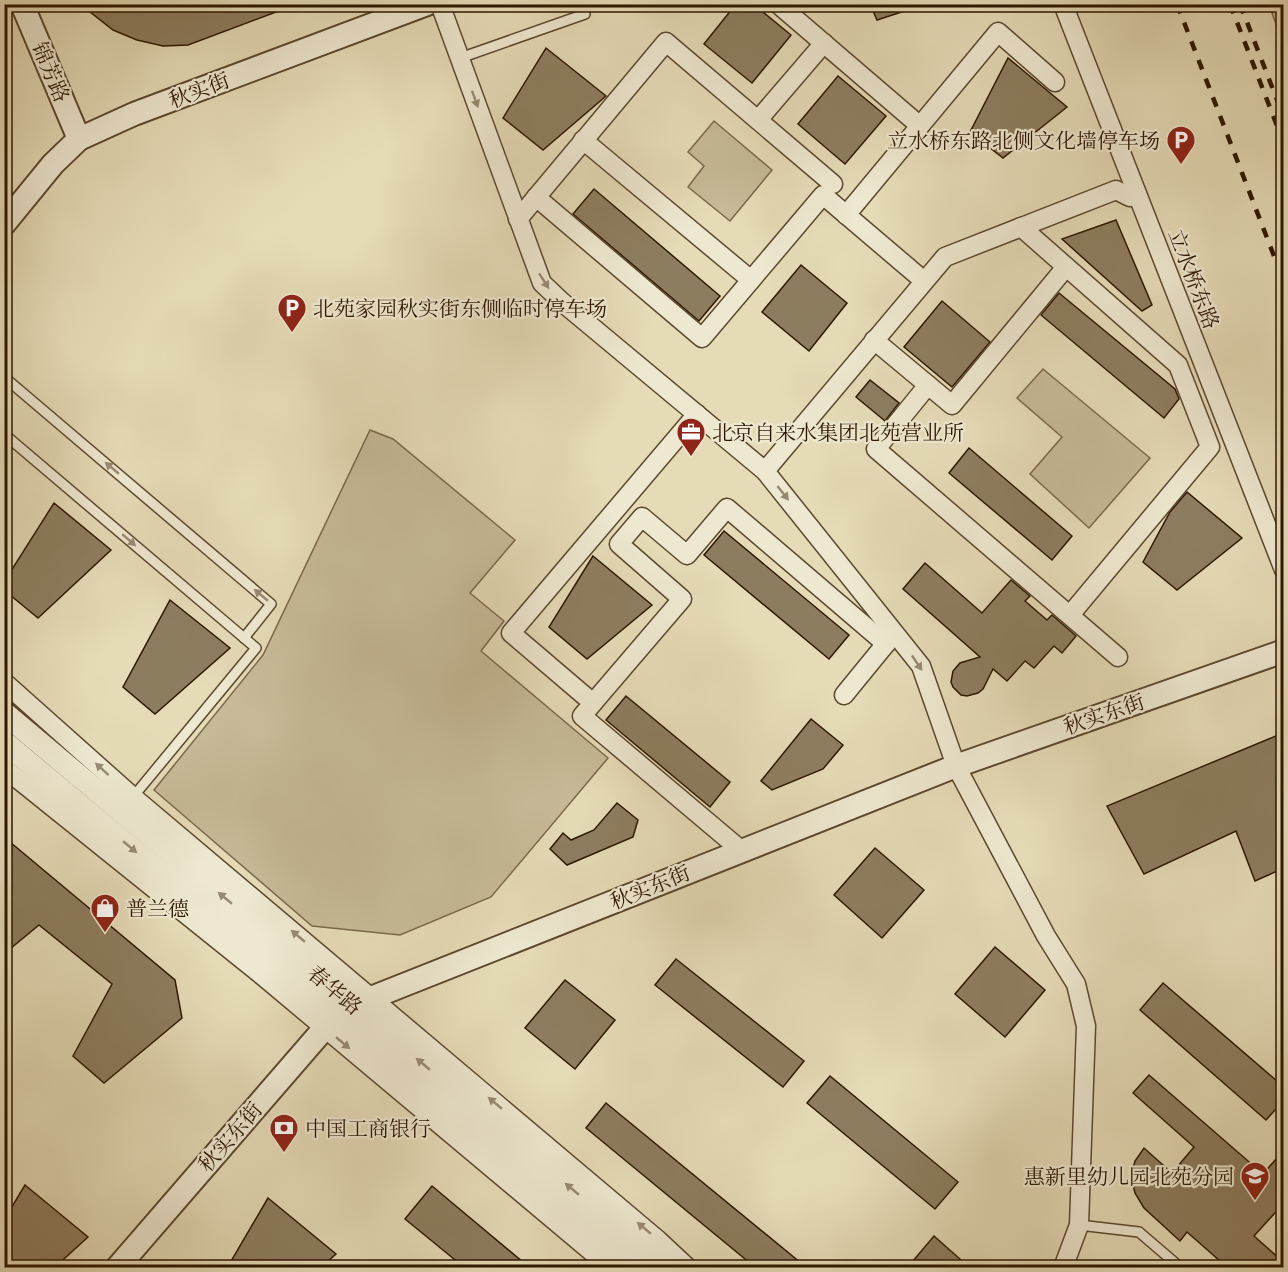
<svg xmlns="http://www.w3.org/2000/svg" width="1288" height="1272" font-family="'EB Garamond','Noto Serif SC',serif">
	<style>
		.green { fill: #c6ba98; stroke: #7a684c; stroke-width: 1.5 }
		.building { fill: #8d7d5f; stroke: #2d1700; stroke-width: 1.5 }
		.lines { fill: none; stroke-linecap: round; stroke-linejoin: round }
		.service-casing { stroke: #5b482e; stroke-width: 12 }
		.minor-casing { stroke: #5b482e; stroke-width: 21 }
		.tertiary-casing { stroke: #5b482e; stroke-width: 26 }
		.service { stroke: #eee8d0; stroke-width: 9 }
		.minor { stroke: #eee8d0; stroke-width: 18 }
		.tertiary { stroke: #eee8d0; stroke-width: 22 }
		.rail { stroke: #2d1700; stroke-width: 4.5; stroke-dasharray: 10 10; stroke-linecap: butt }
		.oneway { fill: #978a72 }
		.labels { text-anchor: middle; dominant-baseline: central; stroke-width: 4.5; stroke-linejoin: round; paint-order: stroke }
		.street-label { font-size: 21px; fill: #2d1700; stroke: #eee8d0 }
		.poi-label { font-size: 21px; fill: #2d1700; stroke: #eee8d0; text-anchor: start }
	</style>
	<rect width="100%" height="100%" fill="#e5dbb7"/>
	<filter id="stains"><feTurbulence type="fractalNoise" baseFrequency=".00333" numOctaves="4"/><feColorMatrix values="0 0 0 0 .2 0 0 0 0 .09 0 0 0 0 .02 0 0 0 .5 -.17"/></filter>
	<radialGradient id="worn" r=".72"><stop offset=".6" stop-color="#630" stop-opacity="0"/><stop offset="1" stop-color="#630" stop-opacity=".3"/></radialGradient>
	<g class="green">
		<path d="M 1269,5 L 1283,5 L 1283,43 Z"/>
		<path d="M 714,121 L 772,170 L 730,221 L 688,187 L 704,166 L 688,152 Z"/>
		<path d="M 1043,369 L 1150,458 L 1089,528 L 1030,474 L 1062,437 L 1017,398 Z"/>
		<path d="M 370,430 L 393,439 L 515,540 L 470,593 L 504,621 L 481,651 L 608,758 L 491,897 L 400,935 L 312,926 L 154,790 L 263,655 Z"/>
	</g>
	<g class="building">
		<path d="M 80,4 L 150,4 L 195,8 L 222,4 L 292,6 L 188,45 L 163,46 L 137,40 L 113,30 Z"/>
		<path d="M 736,4 L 753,4 L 791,35 L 752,83 L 704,44 Z"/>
		<path d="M 870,4 L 917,4 L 917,7 L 877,20 Z"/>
		<path d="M 546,48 L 606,96 L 543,150 L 503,118 Z"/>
		<path d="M 1008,58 L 1067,107 L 1003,158 L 970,132 Z"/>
		<path d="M 838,76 L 886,116 L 845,164 L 798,124 Z"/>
		<path d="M 594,189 L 720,296 L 699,321 L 573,214 Z"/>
		<path d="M 1116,220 L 1152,305 L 1142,311 L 1062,239 Z"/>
		<path d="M 801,265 L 847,303 L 809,351 L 762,312 Z"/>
		<path d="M 1059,293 L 1175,389 L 1179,399 L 1164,418 L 1041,315 Z"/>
		<path d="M 942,301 L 990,342 L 952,387 L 904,347 Z"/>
		<path d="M 870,380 L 899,403 L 885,421 L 856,397 Z"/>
		<path d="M 969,448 L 1072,536 L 1052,560 L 949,473 Z"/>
		<path d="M 1187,492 L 1242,538 L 1177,590 L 1143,562 L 1170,512 Z"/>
		<path d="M 54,503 L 111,550 L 38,618 L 4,590 L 4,582 Z"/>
		<path d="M 724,531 L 849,635 L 829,659 L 704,555 Z"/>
		<path d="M 593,556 L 652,605 L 587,659 L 549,627 Z"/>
		<path d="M 925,563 L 982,613 L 1011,580 L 1030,596 L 1025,601 L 1047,620 L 1052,615 L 1076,636 L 1062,653 L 1054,646 L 1034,668 L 1025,661 L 1007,681 L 993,669 L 983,689 L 978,693 L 967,696 L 961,695 L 953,687 L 951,682 L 953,671 L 960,663 L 980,657 L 903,589 Z"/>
		<path d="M 170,600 L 230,648 L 155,714 L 123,687 Z"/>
		<path d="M 626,696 L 730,782 L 710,807 L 606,720 Z"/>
		<path d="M 811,719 L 843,745 L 823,769 L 772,790 L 761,781 Z"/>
		<path d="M 1276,736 L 1284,754 L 1284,868 L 1255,881 L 1236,831 L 1144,874 L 1107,806 Z"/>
		<path d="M 617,803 L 638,820 L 633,837 L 567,865 L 550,849 L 563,833 L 571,840 L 594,830 Z"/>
		<path d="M 4,837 L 175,980 L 182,1018 L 104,1083 L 73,1056 L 112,984 L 39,925 L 4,954 Z"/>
		<path d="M 875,848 L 924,890 L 882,938 L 834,895 Z"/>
		<path d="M 995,947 L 1045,990 L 1005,1037 L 955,994 Z"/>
		<path d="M 676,959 L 804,1061 L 783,1087 L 655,985 Z"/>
		<path d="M 565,980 L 615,1020 L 575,1069 L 525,1028 Z"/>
		<path d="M 1163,983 L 1284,1087 L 1284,1100 L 1266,1120 L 1140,1010 Z"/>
		<path d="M 1149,1075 L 1263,1174 L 1284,1150 L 1284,1203 L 1254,1236 L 1282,1261 L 1276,1268 L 1228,1268 L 1187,1232 L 1180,1241 L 1144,1208 L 1135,1193 L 1131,1177 L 1135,1161 L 1144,1148 L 1172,1173 L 1194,1147 L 1133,1093 Z"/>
		<path d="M 830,1076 L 958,1182 L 935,1209 L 807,1103 Z"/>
		<path d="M 606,1103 L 807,1268 L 756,1268 L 586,1128 Z"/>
		<path d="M 25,1185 L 88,1237 L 54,1268 L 4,1268 L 4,1220 Z"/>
		<path d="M 432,1186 L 530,1268 L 465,1268 L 405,1219 Z"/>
		<path d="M 268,1198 L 336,1254 L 320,1268 L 227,1268 Z"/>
		<path d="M 934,1236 L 970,1268 L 907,1268 Z"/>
	</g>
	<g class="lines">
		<g class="service-casing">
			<g id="service">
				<path d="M 460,58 L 585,14"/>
				<path d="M 4,377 L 271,604 L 244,638"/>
				<path d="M 4,434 L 256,648 L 133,797"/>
				<path d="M 1079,1225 L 1139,1232 L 1181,1268"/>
			</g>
		</g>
		<g class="minor-casing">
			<g id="minor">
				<path d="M 440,4 L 542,283 L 562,302 L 765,471 L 921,666 L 956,766 L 1046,936 L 1076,984 L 1086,1026 L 1079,1225 L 1063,1268"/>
				<path d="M 778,4 L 919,125"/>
				<path d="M 1063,4 L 1284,570"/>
				<path d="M 758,120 L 824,43"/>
				<path d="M 583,140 L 751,280"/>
				<path d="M 536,197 L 702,338 L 823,195 L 924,281"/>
				<path d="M 846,215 L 998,32 L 1055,82"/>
				<path d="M 518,219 L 666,42 L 833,184"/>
				<path d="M 1021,227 L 1178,365 L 1210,447 L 1070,615"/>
				<path d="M 874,340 L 952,405 L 1066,267"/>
				<path d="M 928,385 L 876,449 L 1118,657"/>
				<path d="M 697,414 L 511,633 L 593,703 L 582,716 L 742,851"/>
				<path d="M 765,471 L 945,257 L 1116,190 L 1130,197 L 1137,194"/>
				<path d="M 4,682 L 133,797 L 658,1240 L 688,1268"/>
				<path d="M 844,695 L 893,635"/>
				<path d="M 593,703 L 682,599 L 619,544 L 642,517 L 687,555 L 727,508 L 886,644"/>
				<path d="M 4,768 L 264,977 L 611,1268"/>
			</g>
		</g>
		<g class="tertiary-casing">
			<g id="tertiary">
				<path d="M 22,4 L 79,139"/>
				<path d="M 4,224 L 53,164 L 79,139 L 134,114 L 427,4"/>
				<path d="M 4,713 L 665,1268"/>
				<path d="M 4,742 L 293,983 L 391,1062 L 633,1268"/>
				<path d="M 117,1268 L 348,1001 L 371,998 L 956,766 L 1284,651"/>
			</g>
		</g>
		<use href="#service" class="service"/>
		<use href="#minor" class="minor"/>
		<use href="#tertiary" class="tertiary"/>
		<g class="rail">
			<path d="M 1177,4 L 1284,282"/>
			<path d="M 1230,4 L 1284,144"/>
			<path d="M 1240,4 L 1284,118"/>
		</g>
	</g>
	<defs><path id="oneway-solid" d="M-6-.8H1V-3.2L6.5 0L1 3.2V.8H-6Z" transform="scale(1.5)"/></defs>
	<g class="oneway">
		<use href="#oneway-solid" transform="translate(475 99) rotate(70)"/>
		<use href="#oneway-solid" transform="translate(544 281) rotate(57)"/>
		<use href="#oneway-solid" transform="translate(112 468) rotate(-140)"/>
		<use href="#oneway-solid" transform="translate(783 493) rotate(52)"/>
		<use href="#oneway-solid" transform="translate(129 540) rotate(41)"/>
		<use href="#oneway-solid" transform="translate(261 595) rotate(-140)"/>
		<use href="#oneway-solid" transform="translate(917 663) rotate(56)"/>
		<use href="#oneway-solid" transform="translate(102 769) rotate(-138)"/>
		<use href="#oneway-solid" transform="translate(130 847) rotate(40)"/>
		<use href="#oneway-solid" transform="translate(225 898) rotate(-140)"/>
		<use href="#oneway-solid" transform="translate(298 936) rotate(-140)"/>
		<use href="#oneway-solid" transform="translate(343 1043) rotate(40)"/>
		<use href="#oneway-solid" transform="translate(423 1064) rotate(-140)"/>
		<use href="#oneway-solid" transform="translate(495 1103) rotate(-140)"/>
		<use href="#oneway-solid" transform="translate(572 1189) rotate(-140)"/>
		<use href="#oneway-solid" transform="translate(644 1228) rotate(-140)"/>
	</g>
	<defs>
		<g id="parking-pin" transform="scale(1.5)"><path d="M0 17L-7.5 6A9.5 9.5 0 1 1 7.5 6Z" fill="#8f2418" stroke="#eee8d0"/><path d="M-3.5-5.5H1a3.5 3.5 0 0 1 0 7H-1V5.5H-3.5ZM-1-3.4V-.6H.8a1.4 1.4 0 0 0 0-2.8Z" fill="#fff"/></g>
		<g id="office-pin" transform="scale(1.5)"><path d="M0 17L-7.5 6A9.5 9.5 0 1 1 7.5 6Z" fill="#8f2418" stroke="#eee8d0"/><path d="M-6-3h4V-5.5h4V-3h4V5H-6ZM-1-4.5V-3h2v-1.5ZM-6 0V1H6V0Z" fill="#fff"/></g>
		<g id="shop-pin" transform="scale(1.5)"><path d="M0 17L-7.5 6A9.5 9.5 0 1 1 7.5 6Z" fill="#8f2418" stroke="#eee8d0"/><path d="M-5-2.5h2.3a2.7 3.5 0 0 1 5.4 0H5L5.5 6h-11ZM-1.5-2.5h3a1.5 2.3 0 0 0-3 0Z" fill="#fff"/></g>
		<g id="bank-pin" transform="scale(1.5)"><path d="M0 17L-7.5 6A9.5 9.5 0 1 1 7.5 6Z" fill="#8f2418" stroke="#eee8d0"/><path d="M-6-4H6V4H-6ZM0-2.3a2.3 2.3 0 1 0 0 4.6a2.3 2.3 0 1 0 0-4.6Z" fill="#fff"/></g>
		<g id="school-pin" transform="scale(1.5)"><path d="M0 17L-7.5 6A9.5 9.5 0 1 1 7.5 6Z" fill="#8f2418" stroke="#eee8d0"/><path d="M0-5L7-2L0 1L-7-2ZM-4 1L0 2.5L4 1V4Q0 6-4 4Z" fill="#fff"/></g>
	</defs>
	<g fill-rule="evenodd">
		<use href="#parking-pin" x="1181" y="140"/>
		<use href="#parking-pin" x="292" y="308"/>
		<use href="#office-pin" x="691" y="432"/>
		<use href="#shop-pin" x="105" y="908"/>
		<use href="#bank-pin" x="284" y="1128"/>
		<use href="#school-pin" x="1255" y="1176"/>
	</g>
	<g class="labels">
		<g class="street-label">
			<text transform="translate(51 72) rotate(67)">锦芳路</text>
			<text transform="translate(199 90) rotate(-21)">秋实街</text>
			<text transform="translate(1194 279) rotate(69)">立水桥东路</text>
			<text transform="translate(1104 714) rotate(-19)">秋实东街</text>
			<text transform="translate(650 887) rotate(-22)">秋实东街</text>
			<text transform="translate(335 990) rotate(40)">春华路</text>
			<text transform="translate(230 1137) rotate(-49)">秋实东街</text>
		</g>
		<g class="poi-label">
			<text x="1160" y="140" text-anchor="end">立水桥东路北侧文化墙停车场</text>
			<text x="313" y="308">北苑家园秋实街东侧临时停车场</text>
			<text x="712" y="432">北京自来水集团北苑营业所</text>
			<text x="126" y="908">普兰德</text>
			<text x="305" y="1128">中国工商银行</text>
			<text x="1234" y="1176" text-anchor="end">惠新里幼儿园北苑分园</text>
		</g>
	</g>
	<rect width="1288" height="1272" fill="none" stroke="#e5dbb7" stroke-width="24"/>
	<rect x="6" y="6" width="1276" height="1260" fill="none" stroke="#2d1700" stroke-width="3"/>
	<rect x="12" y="12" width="1264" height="1248" fill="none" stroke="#2d1700" stroke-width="1.5"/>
	<rect width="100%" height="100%" filter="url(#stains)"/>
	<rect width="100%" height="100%" fill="url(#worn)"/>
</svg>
